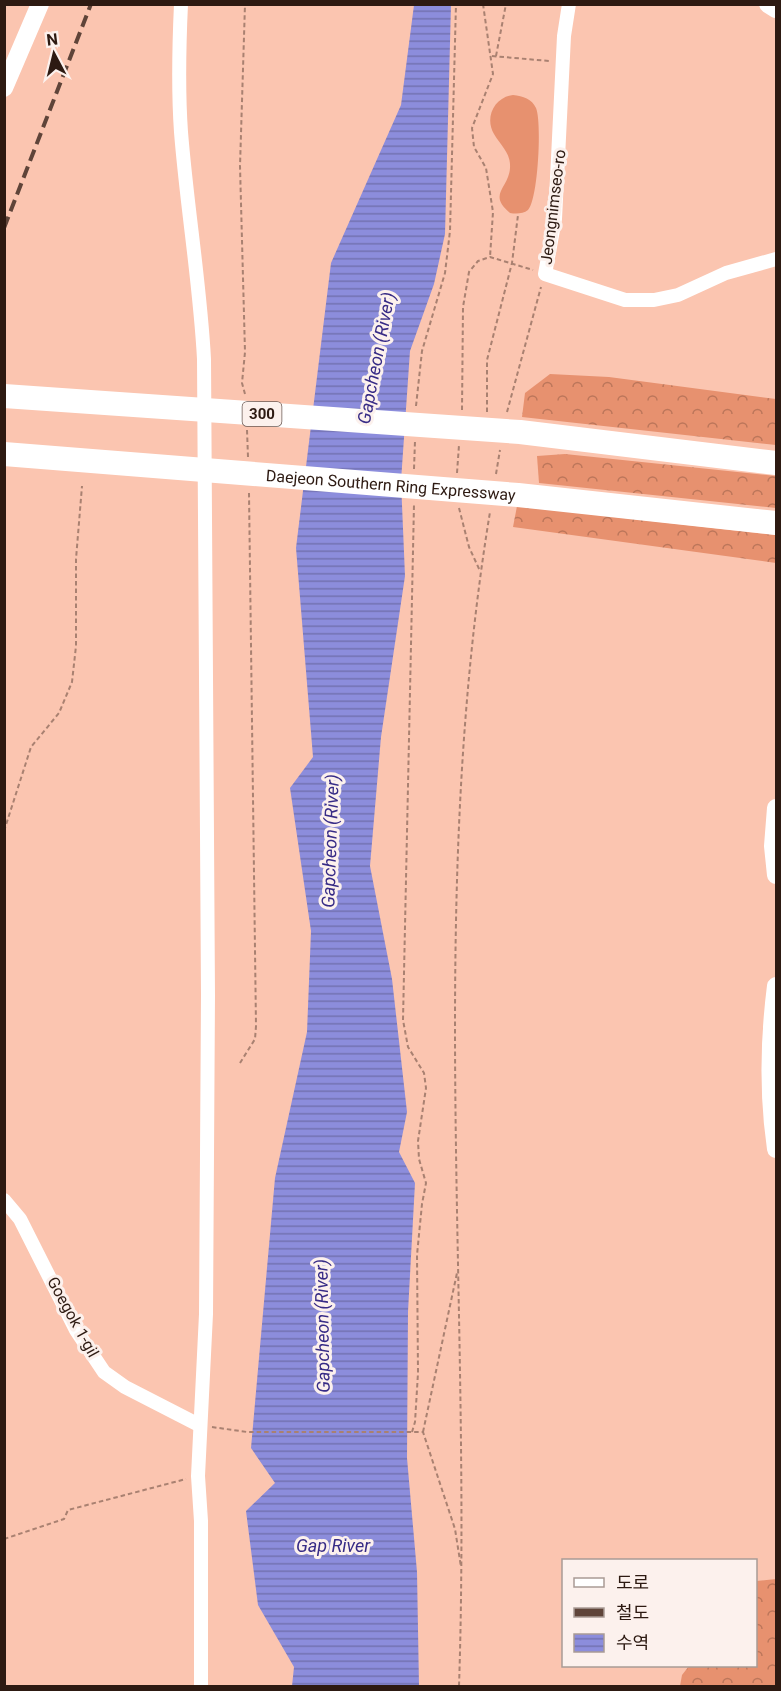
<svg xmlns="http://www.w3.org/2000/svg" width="781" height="1691" font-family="Roboto,'Noto Sans KR',sans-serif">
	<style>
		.grass { fill: #e7916f }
		.forest { fill: url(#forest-crowns) }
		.water { fill: url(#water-rules) }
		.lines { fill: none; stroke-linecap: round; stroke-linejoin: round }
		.path { stroke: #a98171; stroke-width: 2; stroke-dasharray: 4.5 3; stroke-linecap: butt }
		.street { stroke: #fff; stroke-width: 14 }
		.secondary { stroke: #fff; stroke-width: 18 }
		.highway { stroke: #fff; stroke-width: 24 }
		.rail { stroke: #5f4439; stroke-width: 4; stroke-dasharray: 12 6; stroke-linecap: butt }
		.labels { text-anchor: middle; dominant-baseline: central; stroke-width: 6; stroke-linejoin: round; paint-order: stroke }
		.shield { fill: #fcf1ed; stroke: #6b5a54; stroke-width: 1.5 }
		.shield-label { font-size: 15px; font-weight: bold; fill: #2d1a12 }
		.street-label { font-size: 16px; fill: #2d1a12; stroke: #fcf1ed }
		.water-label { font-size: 18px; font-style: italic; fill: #372b86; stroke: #fcf1ed }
	</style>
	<defs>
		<pattern id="forest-crowns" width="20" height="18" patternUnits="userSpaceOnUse" patternTransform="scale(1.5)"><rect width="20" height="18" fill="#e7916f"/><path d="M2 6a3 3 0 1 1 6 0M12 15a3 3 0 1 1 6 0" fill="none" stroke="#bc765a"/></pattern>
		<pattern id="water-rules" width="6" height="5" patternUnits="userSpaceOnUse" patternTransform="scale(1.5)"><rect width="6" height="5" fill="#8c8ddc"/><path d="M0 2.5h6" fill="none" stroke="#7372b1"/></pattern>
	</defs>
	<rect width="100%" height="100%" fill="#fbc5b0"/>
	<path class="grass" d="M 513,95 C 523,96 532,99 536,108 C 542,122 538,200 528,210 C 523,214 516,214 510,213 C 487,194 509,188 510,168 C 511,153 501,146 494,134 C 484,117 495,97 513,95 Z"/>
	<g class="forest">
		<path d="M 550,374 L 609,377 L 776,399 L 776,445 L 522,417 L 525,393 Z"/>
		<path d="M 565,454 L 776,476 L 776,508 L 539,483 L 537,456 Z"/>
		<path d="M 517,506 L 776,535 L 776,563 L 513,527 Z"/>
		<path d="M 776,1579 L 776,1686 L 680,1686 L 682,1675 L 689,1666 L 756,1666 L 756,1581 Z"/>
	</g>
	<path class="water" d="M 414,5 L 451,5 L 445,234 L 434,284 L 410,351 L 401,481 L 405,576 L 381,737 L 370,866 L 392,979 L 407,1112 L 399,1152 L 415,1183 L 408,1312 L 407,1458 L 417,1572 L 419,1686 L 292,1686 L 294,1667 L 258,1605 L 246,1511 L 275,1483 L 251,1448 L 275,1178 L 307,1032 L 311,931 L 290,788 L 313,757 L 296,548 L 331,263 L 401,105 Z"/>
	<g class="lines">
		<g class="path">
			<path d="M 483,4 L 493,74 L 472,128 L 474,147 L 486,168 L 493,212 L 490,257"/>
			<path d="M 492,56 L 549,61"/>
			<path d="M 496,56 L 506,4"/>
			<path d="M 245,394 L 242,383 L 245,352 L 240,166 L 245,4"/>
			<path d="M 416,406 L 422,351 L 445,273 L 450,231 L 456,4"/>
			<path d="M 462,410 L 463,307 L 469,272 L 478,261 L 490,257 L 533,270"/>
			<path d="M 487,412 L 487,360 L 512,263 L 518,215"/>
			<path d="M 507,412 L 541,287"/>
			<path d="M 247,430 L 248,457"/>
			<path d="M 414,469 L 415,441"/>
			<path d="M 457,473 L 459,445"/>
			<path d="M 496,474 L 500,450"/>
			<path d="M 459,508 L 469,547 L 480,571"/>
			<path d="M 4,831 L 31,747 L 59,713 L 72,682 L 76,646 L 76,559 L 82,486"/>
			<path d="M 240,1063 L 255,1039 L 256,1026 L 249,493"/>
			<path d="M 212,1427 L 247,1432 L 423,1432 L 455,1529 L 461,1567"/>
			<path d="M 412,1432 L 415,1422 L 418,1373 L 417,1255 L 422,1204 L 426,1183 L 419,1159 L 418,1141 L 426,1088 L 424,1073 L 408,1047 L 403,1020 L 414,504"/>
			<path d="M 423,1432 L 457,1273"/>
			<path d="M 4,1539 L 64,1519 L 68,1510 L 186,1479"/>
			<path d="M 459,1686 C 472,1296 426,901 490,512"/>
		</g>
		<g class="street">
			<path d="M 181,4 C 179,47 178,90 181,132 C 187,208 200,283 204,359 L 208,995 L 206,1314 L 198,1476 L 201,1521 L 201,1686"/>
			<path d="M 569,4 L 564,36 L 555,219 L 545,274 L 625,300 L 654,300 L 678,295 L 726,273 L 776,259"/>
			<path d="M 4,1200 L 20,1219 L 76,1330 L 104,1372 L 125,1387 L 199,1425"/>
		</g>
		<g class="secondary">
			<path d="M 768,4 L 776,9"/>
			<path d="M 4,88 L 40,4"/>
			<path d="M 776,808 L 773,846 L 776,875"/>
			<path d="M 776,986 C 769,1041 768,1094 776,1149"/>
		</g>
		<g class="highway">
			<path d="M 4,396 L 520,432 L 776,463"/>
			<path id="s1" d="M 4,454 L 518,495 L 776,523"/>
		</g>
		<path class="rail" d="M 4,228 L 91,4"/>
	</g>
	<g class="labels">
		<rect class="shield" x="242.5" y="402" width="39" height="24" rx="4.5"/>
		<g class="shield-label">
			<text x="262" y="414">300</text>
		</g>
		<g class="street-label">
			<text transform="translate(553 207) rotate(-83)">Jeongnimseo-ro</text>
			<text stroke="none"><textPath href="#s1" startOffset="388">Daejeon Southern Ring Expressway</textPath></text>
			<text transform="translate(73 1317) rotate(61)">Goegok 1-gil</text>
		</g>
		<g class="water-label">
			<text transform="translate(376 358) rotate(-79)">Gapcheon (River)</text>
			<text transform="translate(330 841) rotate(-88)">Gapcheon (River)</text>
			<text transform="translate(322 1326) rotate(-91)">Gapcheon (River)</text>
			<text x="333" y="1545">Gap River</text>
		</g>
	</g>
	<rect width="781" height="1691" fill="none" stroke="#2d1a12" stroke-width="12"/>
	<rect x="562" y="1559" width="195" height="108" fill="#fcf1ed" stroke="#a99b95" stroke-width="1.5"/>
	<rect x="574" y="1578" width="30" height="9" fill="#ffffff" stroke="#a99b95" stroke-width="1.5"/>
	<text x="616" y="1589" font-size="18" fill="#2d1a12">도로</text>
	<rect x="574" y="1608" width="30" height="9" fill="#5f4439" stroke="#a99b95" stroke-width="1.5"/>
	<text x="616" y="1619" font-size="18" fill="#2d1a12">철도</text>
	<rect x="574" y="1634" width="30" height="18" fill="url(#water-rules)" stroke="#a99b95" stroke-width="1.5"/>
	<text x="616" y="1649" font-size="18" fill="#2d1a12">수역</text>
	<g transform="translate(54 54) rotate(353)" stroke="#fcf1ed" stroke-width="4.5" paint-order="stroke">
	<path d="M0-4.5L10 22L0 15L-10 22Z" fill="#2d1a12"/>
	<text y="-9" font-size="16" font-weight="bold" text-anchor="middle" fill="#2d1a12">N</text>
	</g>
</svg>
